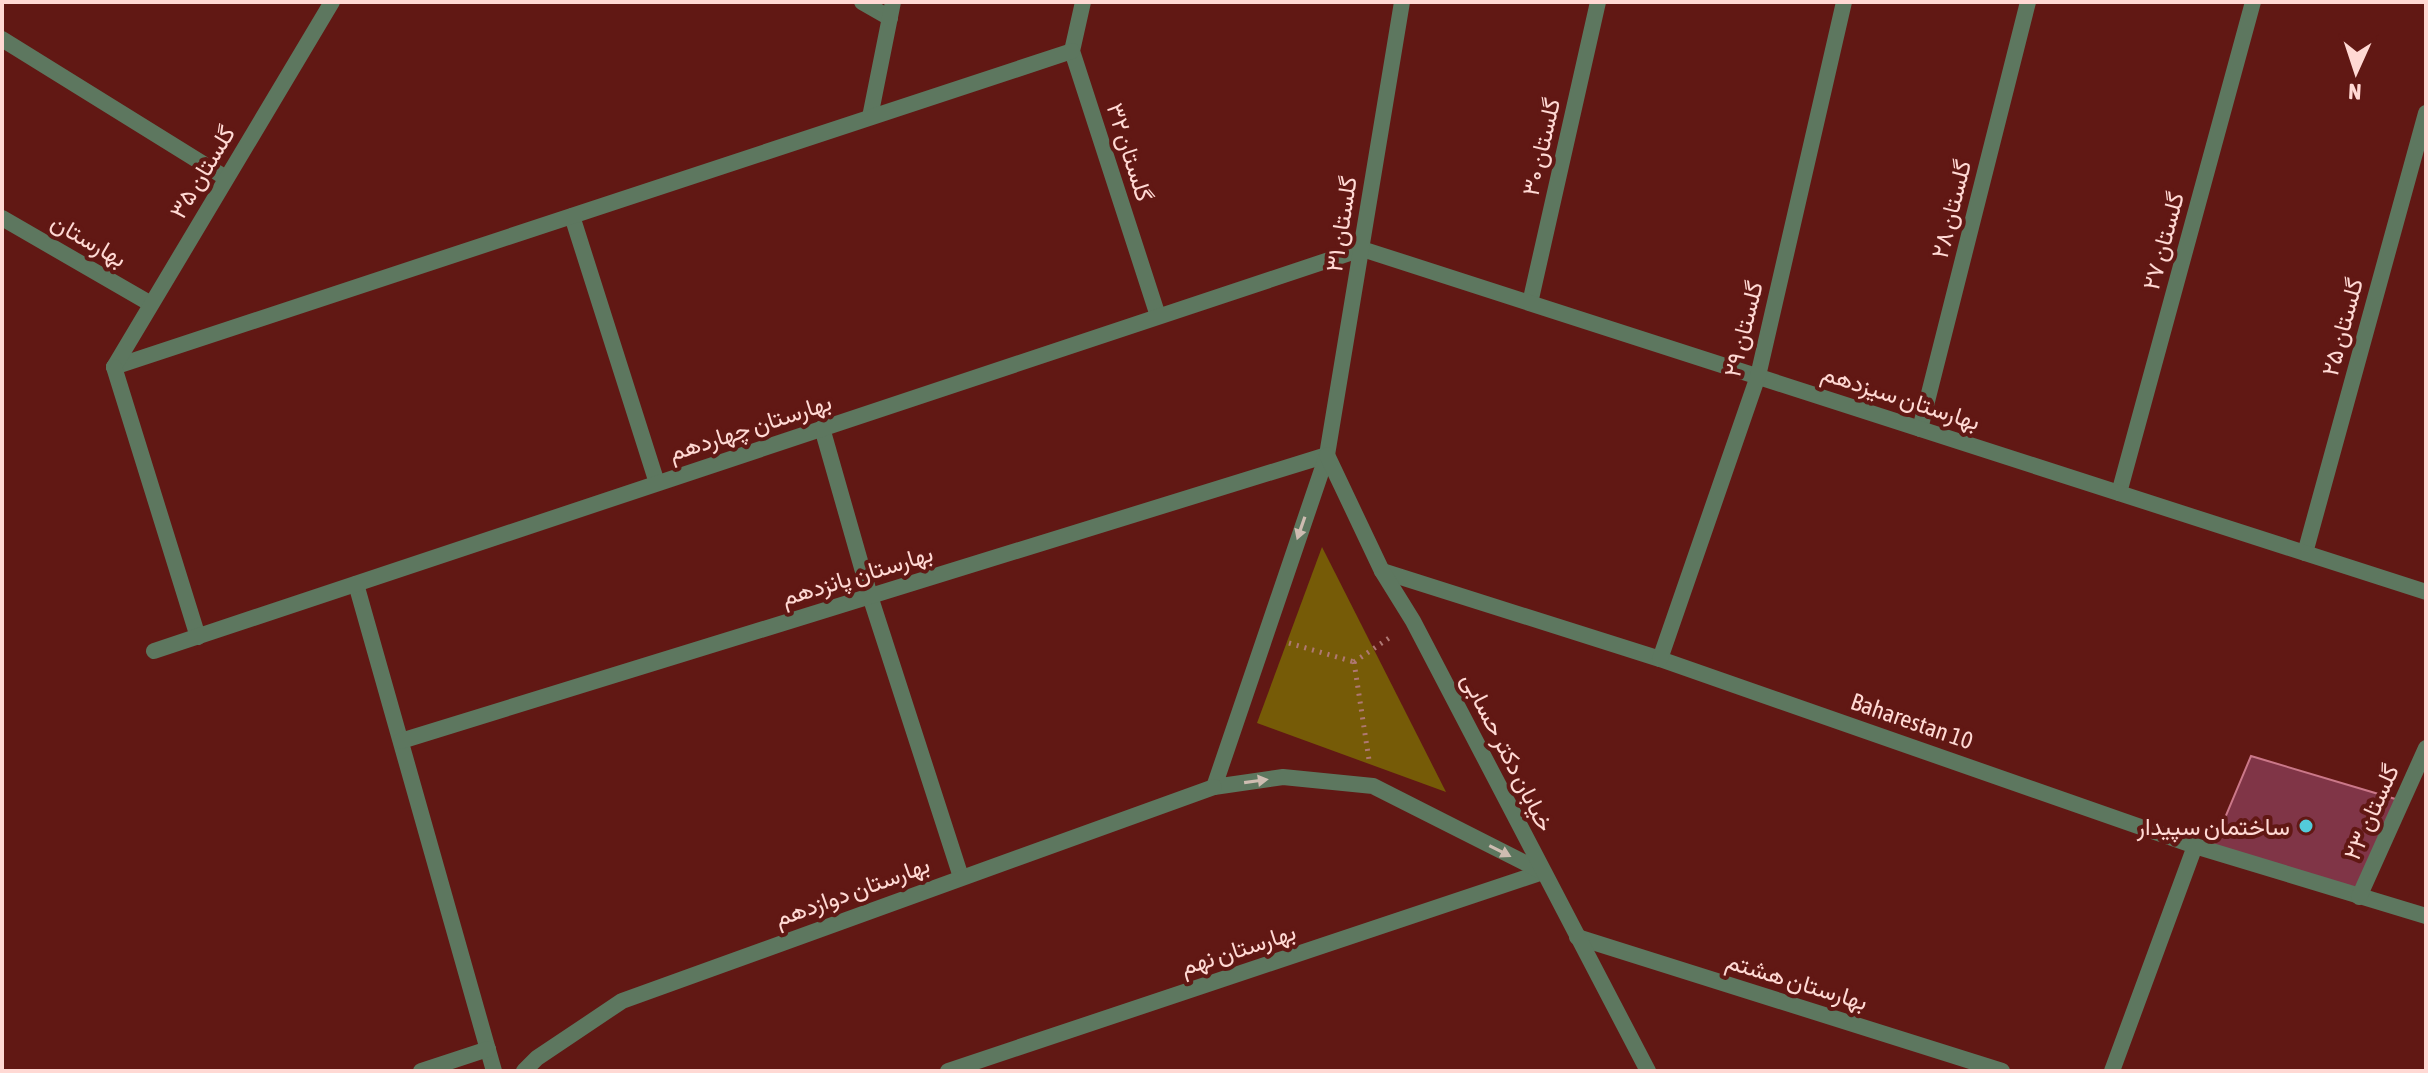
<svg xmlns="http://www.w3.org/2000/svg" width="2428" height="1073" font-family="'Asap Condensed',Vazirmatn,sans-serif">
	<style>
		.green { fill: #765b07 }
		.building { fill: #803547; stroke: #cb7889; stroke-width: 2 }
		.lines { fill: none; stroke-linecap: round; stroke-linejoin: round }
		.path { stroke: #af7873; stroke-width: 5; stroke-dasharray: 2 6; stroke-linecap: butt }
		.minor { stroke: #5d775f; stroke-width: 16 }
		.tertiary { stroke: #5d775f; stroke-width: 16 }
		.oneway { fill: #cebcb1 }
		.poi-dot { fill: #53cbdb; stroke: #611814; stroke-width: 3 }
		.labels { text-anchor: middle; dominant-baseline: central; stroke-width: 8; stroke-linejoin: round; paint-order: stroke }
		.street-label { font-size: 24px; fill: #ffd9d4; stroke: #611814 }
		.poi-label { font-size: 24px; fill: #ffd9d4; stroke: #611814; text-anchor: end }
	</style>
	<rect width="100%" height="100%" fill="#611814"/>
	<path class="green" d="M 1322,547 L 1446,792 L 1257,723 Z"/>
	<path class="building" d="M 2251,756 L 2402,801 L 2359,897 L 2211,851 Z"/>
	<g class="lines">
		<g class="path">
			<path d="M 1289,643 L 1354,662"/>
			<path d="M 1354,662 L 1369,760"/>
			<path d="M 1354,662 L 1392,636"/>
		</g>
		<g class="minor">
			<path d="M 862,2 L 890,18"/>
			<path d="M 1083,2 L 1072,51 L 1158,316"/>
			<path d="M 2,39 L 226,178"/>
			<path d="M 870,117 L 893,2"/>
			<path d="M 572,216 L 657,483"/>
			<path d="M 2,218 L 151,304"/>
			<path d="M 1530,303 L 1598,2"/>
			<path d="M 114,367 L 1072,51"/>
			<path d="M 114,367 L 332,2"/>
			<path d="M 114,367 L 198,637"/>
			<path d="M 822,428 L 870,596 L 961,877"/>
			<path d="M 1920,429 L 2028,2"/>
			<path d="M 2119,493 L 2253,2"/>
			<path d="M 2305,553 L 2426,113"/>
			<path d="M 1382,571 L 1660,659 L 2195,846 L 2426,916"/>
			<path d="M 356,584 L 494,1071"/>
			<path d="M 154,651 L 1362,249 L 2426,592"/>
			<path d="M 1660,659 L 1758,376 L 1844,2"/>
			<path d="M 401,741 L 1327,455"/>
			<path d="M 2359,897 L 2426,748"/>
			<path d="M 1577,937 L 2002,1071"/>
			<path d="M 421,1071 L 488,1049"/>
			<path d="M 948,1071 L 1543,872"/>
			<path d="M 2112,1071 L 2195,846"/>
		</g>
		<g class="tertiary">
			<path d="M 1402,2 L 1327,455 L 1214,787 L 1283,777 L 1373,786 L 1543,872"/>
			<path d="M 1327,455 L 1382,571 L 1413,621 L 1648,1071"/>
			<path d="M 524,1071 L 537,1058 L 622,1001 L 1214,787"/>
		</g>
	</g>
	<defs><path id="oneway-solid" d="M-6-.8H1V-3.2L6.5 0L1 3.2V.8H-6Z" transform="scale(2)"/></defs>
	<g class="oneway">
		<use href="#oneway-solid" transform="translate(1301 528) rotate(109)"/>
		<use href="#oneway-solid" transform="translate(1256 781) rotate(-8)"/>
		<use href="#oneway-solid" transform="translate(1500 851) rotate(27)"/>
	</g>
	<circle class="poi-dot" cx="2306" cy="826" r="8"/>
	<g class="labels">
		<g class="street-label">
			<text transform="translate(1541 147) rotate(-77)">گلستان ۳۰</text>
			<text transform="translate(1130 152) rotate(72)">گلستان ۳۲</text>
			<text transform="translate(202 172) rotate(-59)">گلستان ۳۵</text>
			<text transform="translate(1951 209) rotate(-76)">گلستان ۲۸</text>
			<text transform="translate(1341 224) rotate(-81)">گلستان ۳۱</text>
			<text transform="translate(89 240) rotate(30)">بهارستان</text>
			<text transform="translate(2163 241) rotate(-75)">گلستان ۲۷</text>
			<text transform="translate(2342 327) rotate(-75)">گلستان ۲۵</text>
			<text transform="translate(1743 329) rotate(-76)">گلستان ۲۹</text>
			<text transform="translate(1901 397) rotate(18)">بهارستان سیزدهم</text>
			<text transform="translate(750 427) rotate(-18)">بهارستان چهاردهم</text>
			<text transform="translate(857 575) rotate(-17)">بهارستان پانزدهم</text>
			<text transform="translate(1912 721) rotate(19)">Baharestan 10</text>
			<text transform="translate(1508 752) rotate(63)">خیابان دکتر حسابی</text>
			<text transform="translate(2371 812) rotate(-66)">گلستان ۲۳</text>
			<text transform="translate(852 891) rotate(-20)">بهارستان دوازدهم</text>
			<text transform="translate(1238 949) rotate(-18)">بهارستان نهم</text>
			<text transform="translate(1797 981) rotate(17)">بهارستان هشتم</text>
		</g>
		<g class="poi-label">
			<text x="2290" y="826">ساختمان سپیدار</text>
		</g>
	</g>
	<rect width="2428" height="1073" fill="none" stroke="#ffd9d4" stroke-width="8"/>
	<g transform="translate(2356 72) rotate(183)" stroke="#611814" stroke-width="6" paint-order="stroke">
	<path d="M0-6L14 30L0 20L-14 30Z" fill="#ffd9d4"/>
	<text y="-12" font-size="22" font-weight="bold" text-anchor="middle" fill="#ffd9d4">N</text>
	</g>
</svg>
